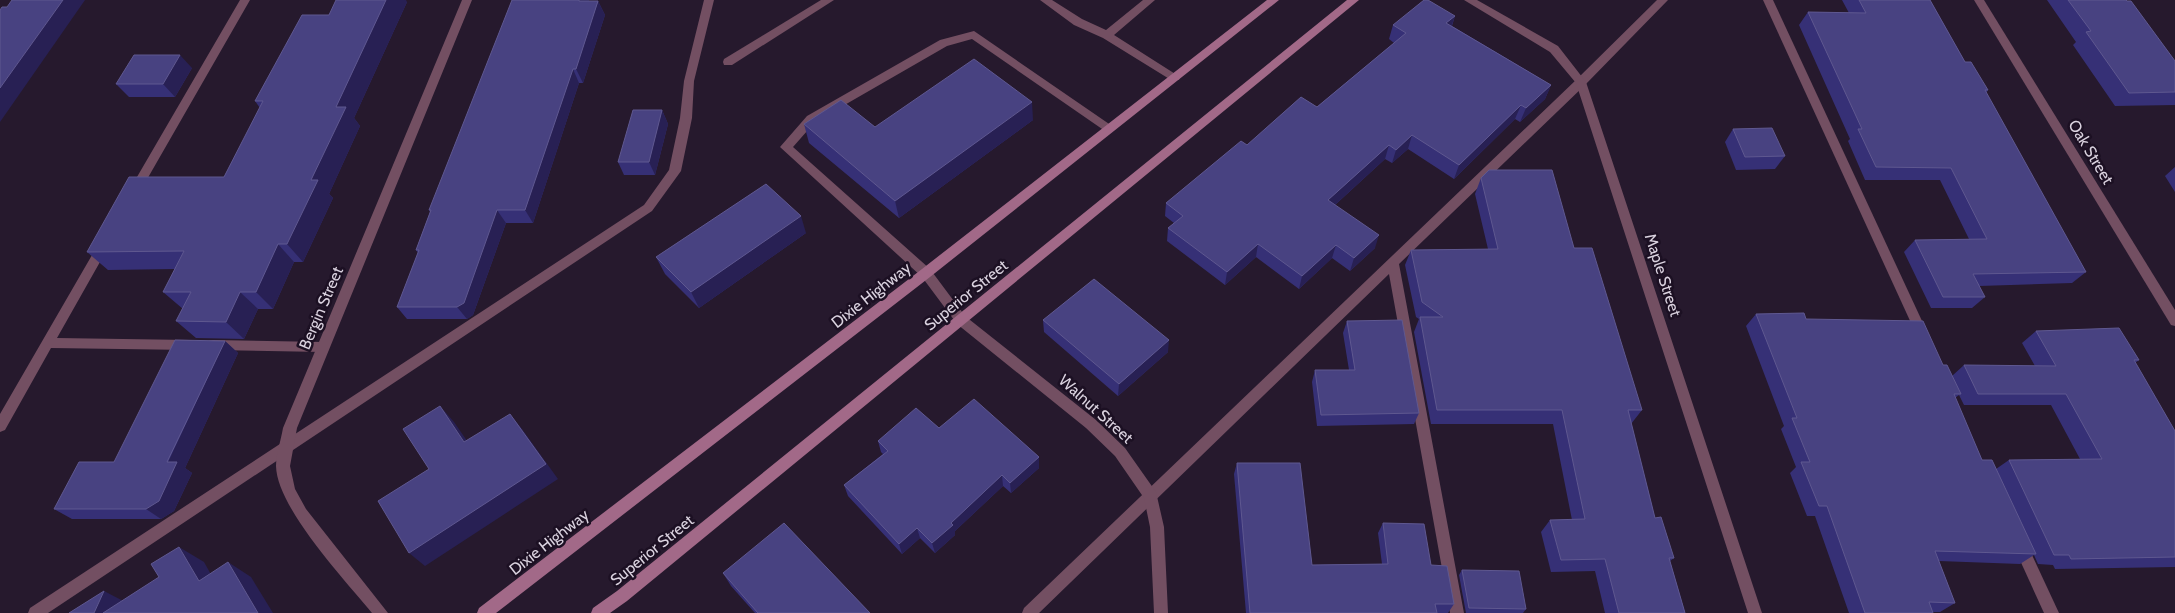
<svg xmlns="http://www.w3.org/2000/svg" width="2175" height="613" font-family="Cabin,sans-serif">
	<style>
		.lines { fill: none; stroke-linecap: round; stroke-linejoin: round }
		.service { fill: #734f62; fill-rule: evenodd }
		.minor { fill: #734f62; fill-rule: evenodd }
		.secondary { fill: #a26988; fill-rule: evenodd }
		.wall { fill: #363076; fill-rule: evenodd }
		.shaded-wall { fill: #282054 }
		.building { fill: #484281; stroke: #5f5890 }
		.labels { text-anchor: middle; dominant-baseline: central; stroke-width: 5; stroke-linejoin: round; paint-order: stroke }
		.street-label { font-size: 16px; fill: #dad2df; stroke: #1c1023 }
	</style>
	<rect width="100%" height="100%" fill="#26192d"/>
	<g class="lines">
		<g class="service">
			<path d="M 240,0 L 250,0 L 138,195 L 130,195 L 128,192 L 130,189 Z"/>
			<path d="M 704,0 L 714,0 L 694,81 L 692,118 L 681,171 L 652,211 L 48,613 L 28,613 L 30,608 L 644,205 L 669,170 L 680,118 L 684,81 Z"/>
			<path d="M 821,0 L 834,0 L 732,65 L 724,65 L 723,62 L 724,59 Z"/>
			<path d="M 1040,0 L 1052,0 L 1082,19 L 1106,30 L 1143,0 L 1155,0 L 1114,35 L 1180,77 L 1179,80 L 1171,80 L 1103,38 L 1074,25 Z"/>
			<path d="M 1657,0 L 1668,0 L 1585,85 L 1399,264 L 1464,613 L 1450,613 L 1389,274 L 1039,613 L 1022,613 L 1024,608 L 1577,79 Z"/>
			<path d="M 1763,0 L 1773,0 L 1929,336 L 1927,340 L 1923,341 L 1919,340 L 1917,336 Z"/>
			<path d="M 974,31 L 1115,128 L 1109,132 L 1105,131 L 972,39 L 947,46 L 815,122 L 793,147 L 930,269 L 932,273 L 930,277 L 922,277 L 780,147 L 807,116 L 940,40 Z"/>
			<path d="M 103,241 L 107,243 L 109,246 L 57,338 L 190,340 L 195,341 L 196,345 L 195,349 L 190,350 L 51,348 L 5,430 L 0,432 L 0,414 L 99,243 Z"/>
			<path d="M 213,340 L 323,342 L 328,343 L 329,347 L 328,351 L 323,352 L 213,350 L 208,349 L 207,345 L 208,341 Z"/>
			<path d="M 2020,538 L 2025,540 L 2059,613 L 2044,613 L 2013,545 L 2015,540 Z"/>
		</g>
		<g class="minor">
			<path d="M 462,0 L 472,0 L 297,428 L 290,466 L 295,489 L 306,509 L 388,613 L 372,613 C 345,580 277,508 276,466 C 276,454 281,440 283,428 Z"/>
			<path d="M 1464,0 L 1477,0 L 1558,46 L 1586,82 L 1762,613 L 1748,613 L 1576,83 L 1550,52 Z"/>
			<path d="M 1974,0 L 1984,0 L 2175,310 L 2175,326 L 2171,325 Z"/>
			<path d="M 926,268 L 930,269 L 965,316 L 1096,420 L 1125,448 L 1156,492 L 1164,527 L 1168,613 L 1154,613 L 1150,527 L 1144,498 L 1115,456 L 1086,428 L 957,324 L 922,277 L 920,273 L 922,269 Z"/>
		</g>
		<g class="secondary">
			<path d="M 1267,0 L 1279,0 L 930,277 L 496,613 L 477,613 L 479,608 L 922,269 Z"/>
			<path d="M 1347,0 L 1359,0 L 627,601 L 610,613 L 591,613 L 593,608 L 617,591 Z"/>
		</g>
	</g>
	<g class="wall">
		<path d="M 589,0 L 589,1 L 598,1 L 605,15 L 583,83 L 579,83 L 533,223 L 506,223 L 473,315 L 467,319 L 407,319 L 397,307 L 418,253 L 416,250 L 430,212 L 429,210 Z"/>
		<path d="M 1842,0 L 1930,0 L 1965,62 L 1988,90 L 1986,93 L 2086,272 L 2072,283 L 1979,286 L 1985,297 L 1972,308 L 1931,308 L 1904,252 L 1915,240 L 1969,239 L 1940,180 L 1865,180 L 1848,141 L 1850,139 L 1799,25 L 1808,12 L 1849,13 Z"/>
		<path d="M 2047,0 L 2126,0 L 2175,61 L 2175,105 L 2115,106 L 2073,45 L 2076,42 Z"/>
		<path d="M 407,2 L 354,118 L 360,126 L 329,194 L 333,198 L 303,262 L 294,262 L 273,309 L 258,309 L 244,339 L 196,338 L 176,321 L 183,309 L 163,292 L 175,269 L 108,270 L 87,252 L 224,177 L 260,108 L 255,101 L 329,15 Z"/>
		<path d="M 1455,16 L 1452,26 L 1551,85 L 1545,99 L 1520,122 L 1515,119 L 1454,179 L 1408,149 L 1392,163 L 1385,159 L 1335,205 L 1375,248 L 1350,271 L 1332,258 L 1299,289 L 1256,257 L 1225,285 L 1167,241 L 1168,228 L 1174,223 L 1165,216 L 1166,203 L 1247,145 L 1317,107 L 1394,43 L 1389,39 L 1393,25 Z"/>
		<path d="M 192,68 L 175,97 L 129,97 L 116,84 Z"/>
		<path d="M 662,110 L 668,124 L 655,175 L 624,175 L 618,162 Z"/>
		<path d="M 1033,120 L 899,218 L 809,143 L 804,124 L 875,127 Z"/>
		<path d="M 1733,129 L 1785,156 L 1775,169 L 1736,170 L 1725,142 Z"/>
		<path d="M 2175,167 L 2175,192 L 2165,176 Z"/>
		<path d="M 1481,178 L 1574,248 L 1642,410 L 1631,424 L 1655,518 L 1674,558 L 1670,561 L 1685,613 L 1605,613 L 1595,571 L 1551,572 L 1541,532 L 1550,520 L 1572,520 L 1553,424 L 1431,424 L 1414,332 L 1419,319 L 1416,317 L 1405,265 L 1411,250 L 1488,249 L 1475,194 Z"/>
		<path d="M 806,233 L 699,308 L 665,274 L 656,257 Z"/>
		<path d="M 1756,314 L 1806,319 L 1943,365 L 1952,376 L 1964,365 L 2035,366 L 2022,343 L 2036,331 L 2139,360 L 2135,363 L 2175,431 L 2175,567 L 2055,569 L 2053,565 L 2038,564 L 2034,555 L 2020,564 L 1939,561 L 1955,603 L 1940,612 L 1932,612 L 1933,613 L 1849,613 L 1815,516 L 1807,516 L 1790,473 L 1796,467 L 1781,429 L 1784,426 L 1746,326 ZM 1959,395 L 1964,405 L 2051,405 L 2080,459 L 2009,460 L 1996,469 L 1982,460 L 1955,398 Z"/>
		<path d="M 1043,320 L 1168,352 L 1118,396 L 1044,332 Z"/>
		<path d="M 1347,321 L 1419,413 L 1414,424 L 1317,426 L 1312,382 L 1315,370 L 1349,370 L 1343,333 Z"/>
		<path d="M 225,341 L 238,353 L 185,468 L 192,473 L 174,511 L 161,519 L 72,519 L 54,509 L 114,462 Z"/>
		<path d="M 939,428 L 1039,468 L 1011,493 L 1003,486 L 955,531 L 955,535 L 935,553 L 920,538 L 902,554 L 848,496 L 844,485 L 883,454 L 881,452 L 878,441 Z"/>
		<path d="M 1237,463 L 1312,565 L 1382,564 L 1378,533 L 1383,523 L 1431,565 L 1454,604 L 1448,613 L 1246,613 L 1234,474 Z"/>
		<path d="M 1462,570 L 1526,609 L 1523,613 L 1466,613 L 1459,575 Z"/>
		<path d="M 723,573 L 870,613 L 755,613 L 731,586 Z"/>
	</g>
	<g class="shaded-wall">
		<path d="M 63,0 L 85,0 L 0,122 L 0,88 Z"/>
		<path d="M 386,0 L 406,0 L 407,2 L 354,118 L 360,126 L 329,194 L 333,198 L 303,262 L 287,244 L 311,180 L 336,107 Z"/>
		<path d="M 579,0 L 589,0 L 585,15 L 579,1 Z"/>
		<path d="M 598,1 L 605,15 L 583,83 L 576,69 Z"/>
		<path d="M 1455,16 L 1450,30 L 1446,23 Z"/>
		<path d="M 180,55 L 192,68 L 175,97 L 163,84 Z"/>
		<path d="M 573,69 L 579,83 L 533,223 L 525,210 Z"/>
		<path d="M 1551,85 L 1545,99 L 1520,122 L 1526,108 Z"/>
		<path d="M 1032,102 L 1033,120 L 899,218 L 895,201 Z"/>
		<path d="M 1521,105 L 1515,119 L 1454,179 L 1459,165 Z"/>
		<path d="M 662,110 L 668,124 L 655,175 L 649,162 Z"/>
		<path d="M 1412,135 L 1408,149 L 1392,163 L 1396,150 Z"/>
		<path d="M 1389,145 L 1385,159 L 1325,214 L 1328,200 Z"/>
		<path d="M 497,210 L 506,223 L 473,315 L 467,319 L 457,307 Z"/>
		<path d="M 801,216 L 806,233 L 699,308 L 691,292 Z"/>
		<path d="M 1379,235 L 1375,248 L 1350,271 L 1354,258 Z"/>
		<path d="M 278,244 L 294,262 L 273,309 L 256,292 Z"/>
		<path d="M 1258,244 L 1256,257 L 1225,285 L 1227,272 Z"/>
		<path d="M 1336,245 L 1332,258 L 1299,289 L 1302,276 Z"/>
		<path d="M 240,292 L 258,309 L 244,339 L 226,322 Z"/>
		<path d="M 1169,340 L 1168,352 L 1118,396 L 1119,384 Z"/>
		<path d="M 225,341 L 238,353 L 185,468 L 192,473 L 174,511 L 161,519 L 146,509 Z"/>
		<path d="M 440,406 L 454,422 L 478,457 L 464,442 Z"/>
		<path d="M 510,414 L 522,429 L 558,479 L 425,566 L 409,553 Z"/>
		<path d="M 1039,457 L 1039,468 L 1011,493 L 1010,483 Z"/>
		<path d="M 1002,475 L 1003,486 L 955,531 L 955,535 L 935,553 L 932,543 L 951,523 Z"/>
		<path d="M 917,528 L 920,538 L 902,554 L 899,544 Z"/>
		<path d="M 179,547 L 204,562 L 223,596 L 199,581 Z"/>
		<path d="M 228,562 L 251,577 L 273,613 L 258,613 Z"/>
		<path d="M 104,591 L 131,605 L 128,613 L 94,613 Z"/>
	</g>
	<g class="building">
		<path d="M 12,0 L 63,0 L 0,88 L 0,10 L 2,7 L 7,7 Z"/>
		<path d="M 336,0 L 386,0 L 336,107 L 346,107 L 311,180 L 318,180 L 287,244 L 278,244 L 256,292 L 240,292 L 226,322 L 176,321 L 191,292 L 163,292 L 184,251 L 87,252 L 129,177 L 224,177 L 263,101 L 255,101 L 302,15 L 329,15 Z"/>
		<path d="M 512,0 L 579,0 L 579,1 L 598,1 L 576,69 L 573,69 L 525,210 L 497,210 L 464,303 L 457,307 L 397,307 L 419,250 L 416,250 L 431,210 L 429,210 Z"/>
		<path d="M 1424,0 L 1428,0 L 1455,16 L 1446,23 L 1551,85 L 1526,108 L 1521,105 L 1459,165 L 1412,135 L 1396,150 L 1389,145 L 1328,200 L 1379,235 L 1354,258 L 1336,245 L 1302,276 L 1258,244 L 1227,272 L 1168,228 L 1183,216 L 1166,203 L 1241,141 L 1247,145 L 1301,97 L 1317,107 L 1406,33 L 1393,25 Z"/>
		<path d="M 1859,0 L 1930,0 L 1965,62 L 1971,62 L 1988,90 L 1985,90 L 2086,272 L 1973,274 L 1985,297 L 1943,297 L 1915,240 L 1987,239 L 1951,168 L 1876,167 L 1858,129 L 1862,129 L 1808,12 L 1866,13 Z"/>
		<path d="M 2068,0 L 2126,0 L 2127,1 L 2131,1 L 2175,61 L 2175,92 L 2129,93 L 2086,32 L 2091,31 Z"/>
		<path d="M 134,55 L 180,55 L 163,84 L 116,84 Z"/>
		<path d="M 974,59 L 1032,102 L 895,201 L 804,124 L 841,100 L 875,127 Z"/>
		<path d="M 633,110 L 662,110 L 649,162 L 618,162 Z"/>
		<path d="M 1772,128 L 1785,156 L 1745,157 L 1733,129 Z"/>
		<path d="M 1489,170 L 1552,170 L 1574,248 L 1592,248 L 1642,410 L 1628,410 L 1655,518 L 1661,517 L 1674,558 L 1669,558 L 1685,613 L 1619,613 L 1605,559 L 1561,560 L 1550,520 L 1585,519 L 1562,410 L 1437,410 L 1420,317 L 1443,317 L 1422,302 L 1411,250 L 1498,249 L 1481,178 Z"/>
		<path d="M 766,184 L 801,216 L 691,292 L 656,257 Z"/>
		<path d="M 1094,279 L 1169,340 L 1119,384 L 1043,320 Z"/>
		<path d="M 1804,313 L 1806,319 L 1923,321 L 1943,365 L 1947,365 L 1961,394 L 1954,394 L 1982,460 L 1992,460 L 2036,554 L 1935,551 L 1955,603 L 1929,602 L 1933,613 L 1865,613 L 1827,506 L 1819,506 L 1801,462 L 1810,462 L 1792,418 L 1797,418 L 1756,314 Z"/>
		<path d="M 1402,320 L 1419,413 L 1321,415 L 1315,370 L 1355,370 L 1347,321 Z"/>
		<path d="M 2119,328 L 2139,360 L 2134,360 L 2175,431 L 2175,557 L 2071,559 L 2069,555 L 2054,555 L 2009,460 L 2102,459 L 2066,394 L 1978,394 L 1964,365 L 2056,366 L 2036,331 Z"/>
		<path d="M 175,340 L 225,341 L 167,462 L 177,462 L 159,501 L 146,509 L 54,509 L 79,462 L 114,462 Z"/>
		<path d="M 974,399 L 1039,457 L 1010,483 L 1002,475 L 951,523 L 953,525 L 932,543 L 917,528 L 899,544 L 844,485 L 888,451 L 878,441 L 916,408 L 939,428 Z"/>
		<path d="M 440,406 L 464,442 L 510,414 L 546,464 L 409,553 L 378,501 L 429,469 L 403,429 Z"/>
		<path d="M 1237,463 L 1300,463 L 1312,565 L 1388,564 L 1383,523 L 1424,524 L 1431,565 L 1447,566 L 1454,604 L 1435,604 L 1437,613 L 1250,613 Z"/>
		<path d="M 784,523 L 870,613 L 758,613 L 723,573 Z"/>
		<path d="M 179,547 L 199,581 L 228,562 L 258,613 L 103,613 L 159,577 L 151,564 Z"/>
		<path d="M 1462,570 L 1519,571 L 1526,609 L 1469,608 Z"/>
		<path d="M 104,591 L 94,613 L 69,613 Z"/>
	</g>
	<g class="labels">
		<g class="street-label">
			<text transform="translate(2091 152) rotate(59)">Oak Street</text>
			<text transform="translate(1663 275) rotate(72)">Maple Street</text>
			<text transform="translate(871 295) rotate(-38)">Dixie Highway</text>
			<text transform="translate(966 295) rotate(-39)">Superior Street</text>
			<text transform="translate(321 308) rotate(-67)">Bergin Street</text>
			<text transform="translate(1096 409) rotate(42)">Walnut Street</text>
			<text transform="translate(549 542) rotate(-38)">Dixie Highway</text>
			<text transform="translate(652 550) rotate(-39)">Superior Street</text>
		</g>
	</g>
</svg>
